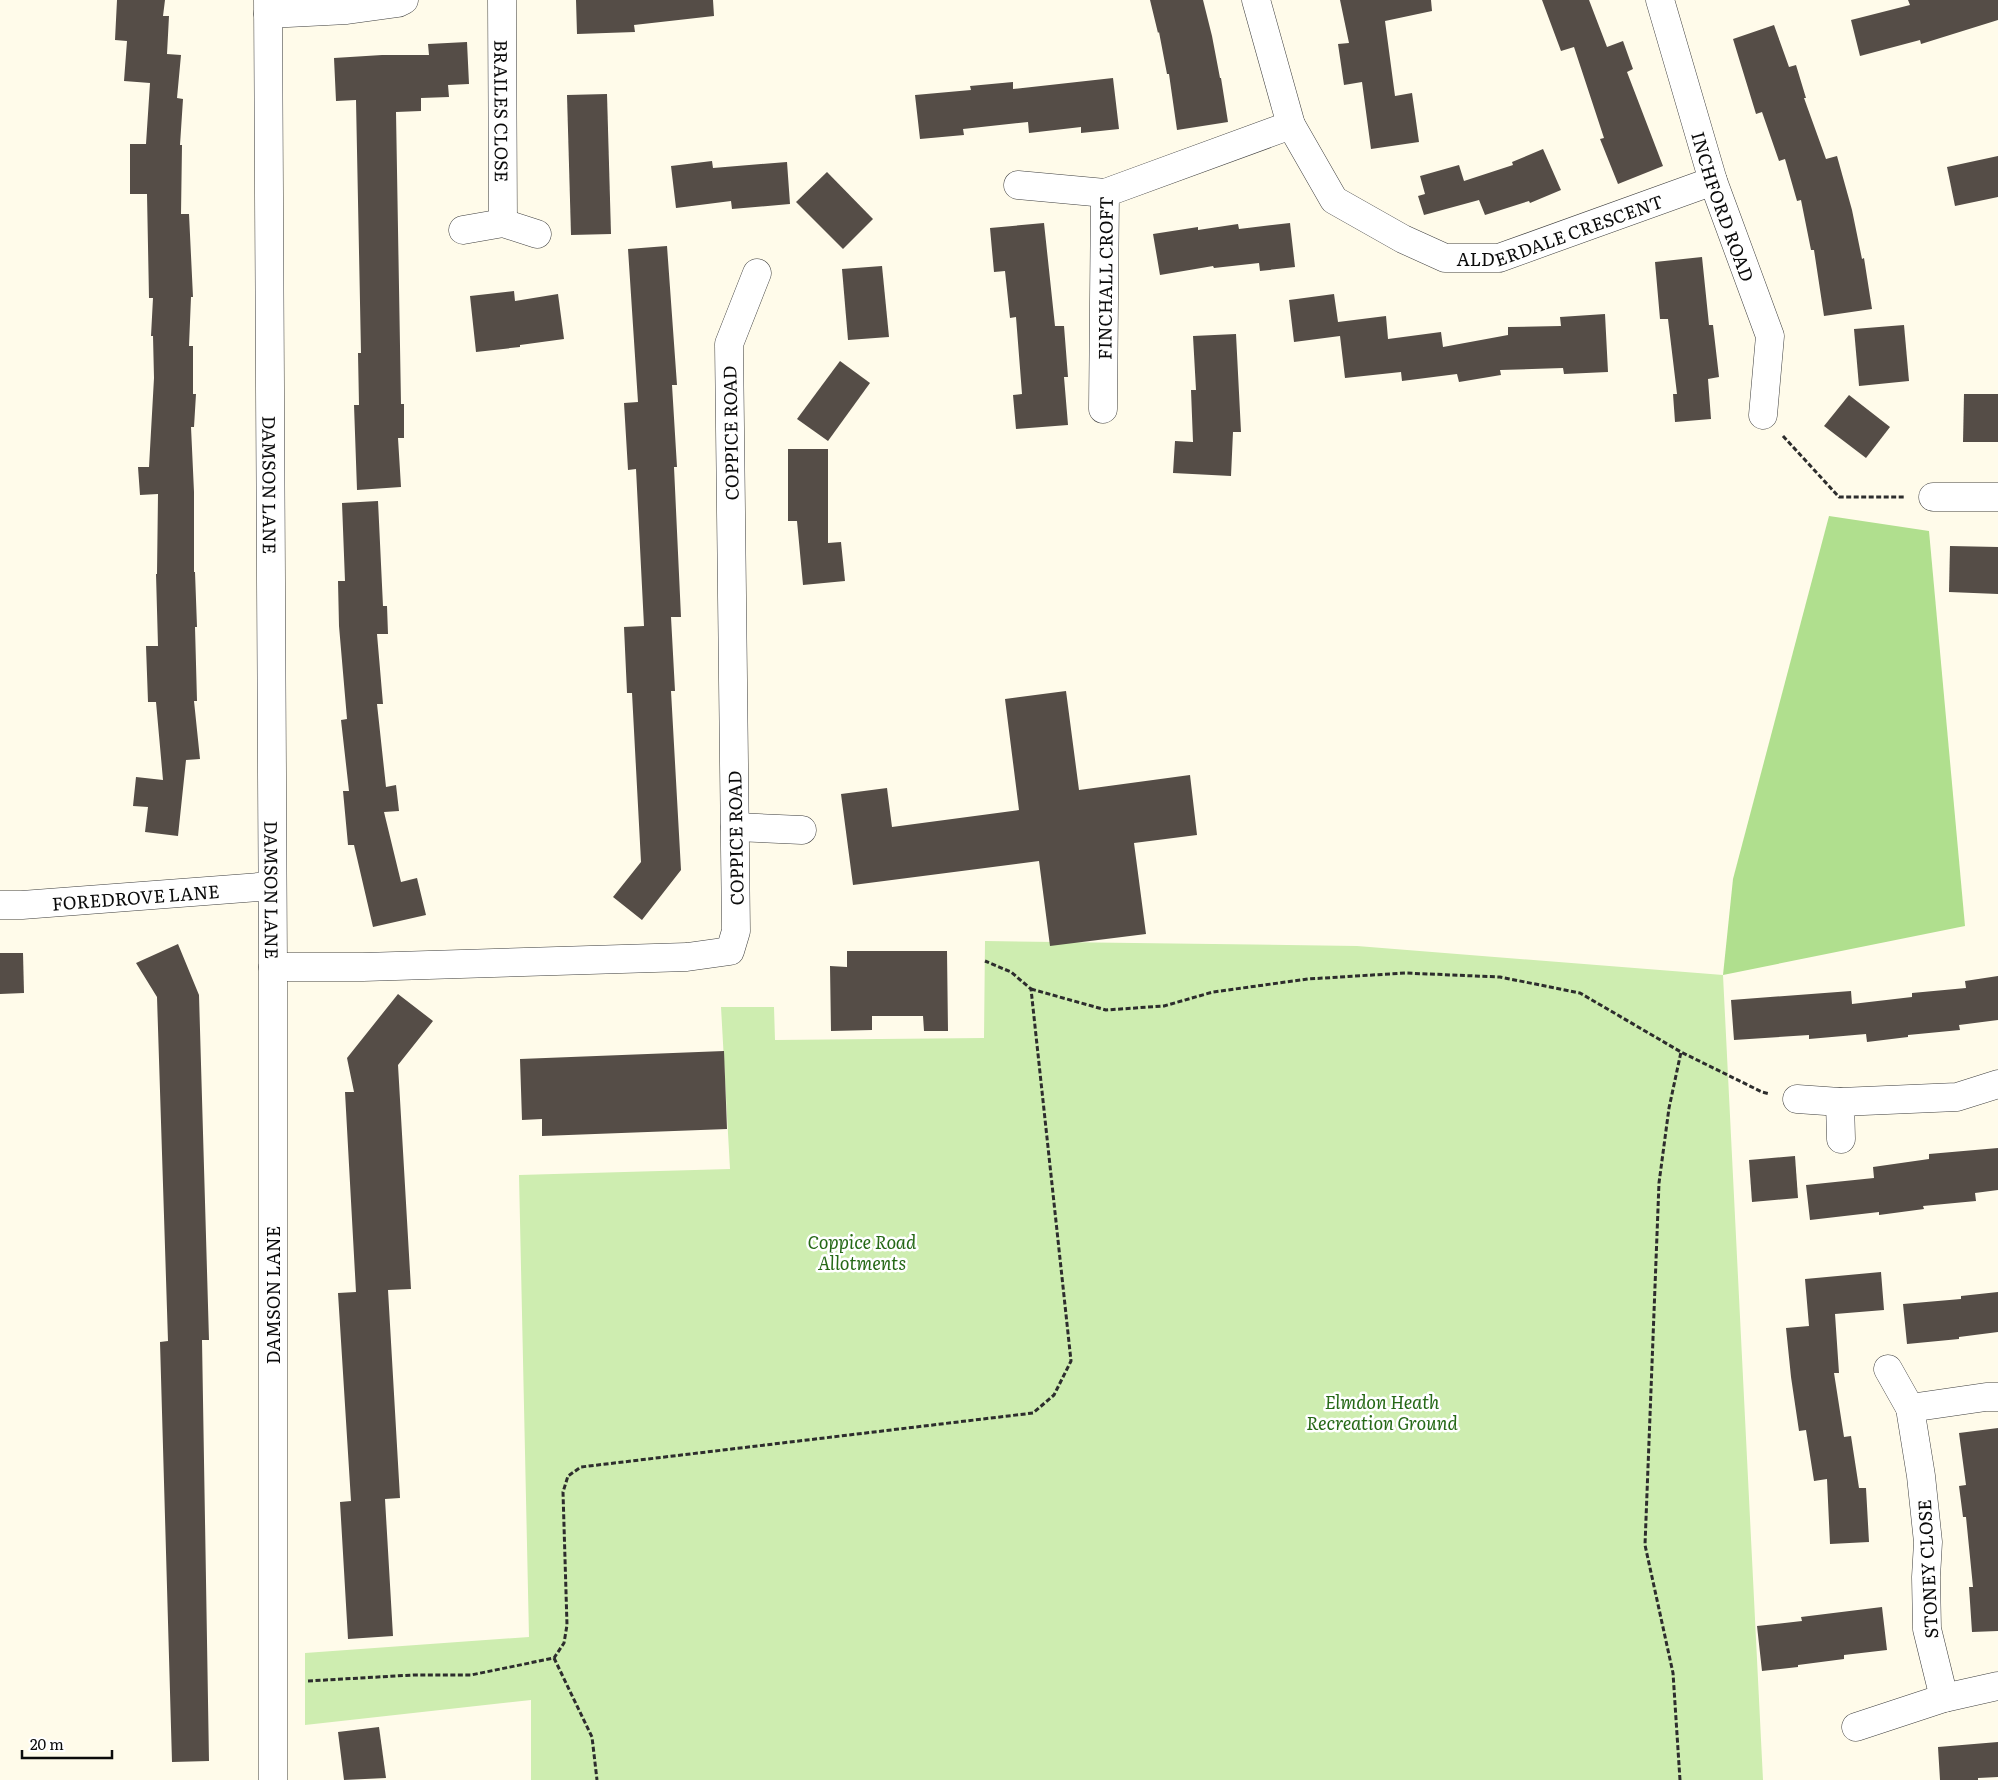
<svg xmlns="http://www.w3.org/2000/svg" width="1998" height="1780" font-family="Literata,serif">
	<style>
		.green { fill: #ceedb0 }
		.forest { fill: #b0df8e }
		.building { fill: #554d47 }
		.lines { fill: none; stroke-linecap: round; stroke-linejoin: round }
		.minor-casing { stroke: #3e3e3e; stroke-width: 29 }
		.path { stroke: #2d2d2d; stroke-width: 3; stroke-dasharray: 5 2.5; stroke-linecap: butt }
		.minor { stroke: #fff; stroke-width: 28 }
		.labels { text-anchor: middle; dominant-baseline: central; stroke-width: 5; stroke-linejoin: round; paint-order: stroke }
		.street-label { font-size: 18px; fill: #0b0b0b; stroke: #fff }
		.park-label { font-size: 18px; font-style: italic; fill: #256816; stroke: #fff }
	</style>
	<rect width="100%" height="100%" fill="#fffbea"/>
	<path class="green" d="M 985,941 L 1357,946 L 1723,975 L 1763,1780 L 531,1780 L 531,1700 L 305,1725 L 305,1653 L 529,1637 L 519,1175 L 730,1169 L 721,1007 L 774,1007 L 775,1040 L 984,1038 Z"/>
	<path class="forest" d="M 1829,516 L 1929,531 L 1965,926 L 1723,975 L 1733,879 Z"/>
	<g class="building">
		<path d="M 117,0 L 165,0 L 163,16 L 169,16 L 167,54 L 181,55 L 177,98 L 183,99 L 180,145 L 182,145 L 181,214 L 189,214 L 193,297 L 191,297 L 189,346 L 193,346 L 193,394 L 196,394 L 194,427 L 191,427 L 194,492 L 194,572 L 195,572 L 197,627 L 195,627 L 197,701 L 194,701 L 200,759 L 186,760 L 178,836 L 145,832 L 148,807 L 133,806 L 136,777 L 163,780 L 156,702 L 148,702 L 146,646 L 158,646 L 156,574 L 157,574 L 158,494 L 140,495 L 138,467 L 149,467 L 154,378 L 153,336 L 151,336 L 153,298 L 149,298 L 147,194 L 130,194 L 130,144 L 146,144 L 150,83 L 124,81 L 127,41 L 115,40 Z"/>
		<path d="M 576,0 L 713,0 L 714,16 L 634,25 L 635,32 L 577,34 Z"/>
		<path d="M 1150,0 L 1203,0 L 1212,36 L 1220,78 L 1221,78 L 1228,122 L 1177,130 L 1169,74 L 1167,74 L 1159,32 L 1158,33 Z"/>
		<path d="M 1340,0 L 1431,0 L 1432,11 L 1385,21 L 1395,96 L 1412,93 L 1419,142 L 1371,149 L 1362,82 L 1344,85 L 1338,44 L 1349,43 Z"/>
		<path d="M 1542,0 L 1589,0 L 1607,47 L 1623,41 L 1633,69 L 1627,72 L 1663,166 L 1618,184 L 1600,139 L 1604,138 L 1574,47 L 1561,51 Z"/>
		<path d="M 1908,0 L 1998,0 L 1998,20 L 1921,44 L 1920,40 L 1860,56 L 1851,20 L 1910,5 Z"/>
		<path d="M 1774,25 L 1789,67 L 1796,65 L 1806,98 L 1804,98 L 1826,159 L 1837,156 L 1852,210 L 1862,259 L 1864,258 L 1872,309 L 1824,316 L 1814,250 L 1811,250 L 1801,200 L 1797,201 L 1785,159 L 1779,161 L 1762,112 L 1756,114 L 1733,39 Z"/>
		<path d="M 467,42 L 469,84 L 448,85 L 449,97 L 421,98 L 421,111 L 396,112 L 401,404 L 404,404 L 404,438 L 398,438 L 401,487 L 357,490 L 354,405 L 359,405 L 358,353 L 361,353 L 356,100 L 336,101 L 334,58 L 382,55 L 429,55 L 428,44 Z"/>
		<path d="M 1113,78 L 1119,129 L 1081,133 L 1081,127 L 1029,133 L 1028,122 L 963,129 L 964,135 L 920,139 L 915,95 L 971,90 L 970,86 L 1013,82 L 1013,89 Z"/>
		<path d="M 607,94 L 611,234 L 571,235 L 567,95 Z"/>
		<path d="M 1543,149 L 1561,190 L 1530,203 L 1529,201 L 1485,215 L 1479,200 L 1424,215 L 1418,196 L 1425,194 L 1420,176 L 1459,165 L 1464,181 L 1513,165 L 1512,162 Z"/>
		<path d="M 1998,156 L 1998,197 L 1955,206 L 1947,167 Z"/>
		<path d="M 712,161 L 713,168 L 787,162 L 790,204 L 732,209 L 731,201 L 676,208 L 671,166 Z"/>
		<path d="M 827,172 L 873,219 L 843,249 L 796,202 Z"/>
		<path d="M 1044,223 L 1055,326 L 1064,326 L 1068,377 L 1064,377 L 1068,425 L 1016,429 L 1013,395 L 1022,394 L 1016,317 L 1010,318 L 1005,271 L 994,272 L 990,228 Z"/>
		<path d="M 1290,223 L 1295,267 L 1260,271 L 1259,263 L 1214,268 L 1213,266 L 1160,275 L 1153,234 L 1198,227 L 1198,230 L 1238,224 L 1239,229 Z"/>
		<path d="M 667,246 L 677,385 L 672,385 L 677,467 L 674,467 L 681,617 L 671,617 L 675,691 L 671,691 L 681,870 L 642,920 L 613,897 L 641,862 L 632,693 L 627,693 L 624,627 L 644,626 L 636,469 L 628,470 L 624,403 L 638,402 L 628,249 Z"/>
		<path d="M 1702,257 L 1709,325 L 1713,325 L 1719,377 L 1708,379 L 1711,419 L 1675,422 L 1673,394 L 1677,394 L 1668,319 L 1660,319 L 1655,262 Z"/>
		<path d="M 882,266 L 889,337 L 848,340 L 842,269 Z"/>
		<path d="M 514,291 L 515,301 L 558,294 L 564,339 L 520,345 L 520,347 L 476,352 L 470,296 Z"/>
		<path d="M 1334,294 L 1338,322 L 1386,316 L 1388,339 L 1441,332 L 1443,347 L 1508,335 L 1508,327 L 1561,326 L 1560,317 L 1605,314 L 1608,372 L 1564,374 L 1563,368 L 1500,370 L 1501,375 L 1459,382 L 1457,374 L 1402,381 L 1401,372 L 1345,378 L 1340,336 L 1294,342 L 1289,300 Z"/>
		<path d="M 1904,325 L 1909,381 L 1859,386 L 1854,329 Z"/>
		<path d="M 1236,334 L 1241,432 L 1233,432 L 1231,476 L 1173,473 L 1175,441 L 1193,442 L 1191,390 L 1196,390 L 1193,336 Z"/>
		<path d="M 840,361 L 870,383 L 828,441 L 797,419 Z"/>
		<path d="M 1964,394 L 1998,394 L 1998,442 L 1963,442 Z"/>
		<path d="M 1849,395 L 1890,427 L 1866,458 L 1824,426 Z"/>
		<path d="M 788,449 L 828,449 L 828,543 L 841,542 L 845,581 L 803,585 L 797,521 L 788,521 Z"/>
		<path d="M 378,501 L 383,606 L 387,606 L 388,634 L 377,634 L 383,704 L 377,704 L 386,787 L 396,785 L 399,811 L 384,812 L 401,882 L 417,878 L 426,915 L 373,927 L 354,845 L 348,845 L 343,791 L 349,791 L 341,720 L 347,719 L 339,626 L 338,581 L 345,581 L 342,503 Z"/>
		<path d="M 1950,546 L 1998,547 L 1998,594 L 1949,592 Z"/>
		<path d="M 1066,691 L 1079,790 L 1190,775 L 1197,835 L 1134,843 L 1146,934 L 1050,946 L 1039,861 L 853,885 L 841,794 L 887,788 L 892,827 L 1019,810 L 1005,699 Z"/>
		<path d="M 178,944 L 199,995 L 209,1340 L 202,1340 L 209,1761 L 172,1762 L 160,1342 L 168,1341 L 157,997 L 136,963 Z"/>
		<path d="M 847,951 L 947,951 L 948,1031 L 924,1031 L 923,1016 L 872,1016 L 872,1030 L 831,1031 L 830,966 L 847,967 Z"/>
		<path d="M 0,953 L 23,953 L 24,993 L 0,994 Z"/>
		<path d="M 1998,976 L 1998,1020 L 1959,1025 L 1960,1030 L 1908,1035 L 1908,1037 L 1867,1042 L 1866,1034 L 1809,1039 L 1809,1035 L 1734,1040 L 1731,1000 L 1851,991 L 1852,1004 L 1912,997 L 1912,993 L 1966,988 L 1965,981 Z"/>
		<path d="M 398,994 L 433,1021 L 398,1065 L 411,1289 L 388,1290 L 400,1498 L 385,1499 L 393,1636 L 348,1639 L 340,1502 L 351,1501 L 338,1293 L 356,1292 L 345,1092 L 354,1092 L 347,1058 Z"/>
		<path d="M 724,1051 L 727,1129 L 542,1136 L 542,1119 L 522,1120 L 520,1059 Z"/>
		<path d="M 1998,1148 L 1998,1190 L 1975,1193 L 1976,1201 L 1923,1206 L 1924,1209 L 1879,1215 L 1879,1212 L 1810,1220 L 1806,1185 L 1874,1178 L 1873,1167 L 1929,1159 L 1929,1154 Z"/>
		<path d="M 1795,1156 L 1798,1198 L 1752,1202 L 1749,1160 Z"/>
		<path d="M 1881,1272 L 1884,1310 L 1835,1314 L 1839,1373 L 1834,1373 L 1844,1437 L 1851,1436 L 1859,1488 L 1866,1488 L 1869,1542 L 1830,1544 L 1827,1479 L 1814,1481 L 1806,1430 L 1799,1431 L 1791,1377 L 1786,1328 L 1809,1326 L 1805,1279 Z"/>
		<path d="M 1998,1292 L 1998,1332 L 1959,1337 L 1959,1339 L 1907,1344 L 1903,1304 L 1961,1299 L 1961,1296 Z"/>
		<path d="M 1998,1428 L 1998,1631 L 1972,1632 L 1969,1587 L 1973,1587 L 1966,1517 L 1963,1517 L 1959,1486 L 1966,1485 L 1959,1433 Z"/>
		<path d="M 1882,1607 L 1887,1650 L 1844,1655 L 1844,1659 L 1798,1665 L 1798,1667 L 1762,1671 L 1757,1626 L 1802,1621 L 1801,1617 Z"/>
		<path d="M 379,1727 L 386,1778 L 344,1780 L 338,1732 Z"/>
		<path d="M 1998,1742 L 1998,1777 L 1978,1778 L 1978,1780 L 1940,1780 L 1938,1747 Z"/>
	</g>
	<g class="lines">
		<g class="minor-casing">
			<g id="minor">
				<path id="s1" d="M 268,0 L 273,967 L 273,1780"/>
				<path id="s2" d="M 502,0 L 503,223"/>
				<path id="s3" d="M 1256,0 L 1291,125 L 1334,200 L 1403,239 L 1445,258 L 1499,258 L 1713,181"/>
				<path id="s4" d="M 1660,0 L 1713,181 L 1770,336 L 1763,415"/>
				<path d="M 268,14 L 347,10 L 398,3 L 404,0"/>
				<path d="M 1018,185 L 1105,193"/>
				<path d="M 463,230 L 503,223 L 537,234"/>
				<path id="s5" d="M 1103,409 L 1105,193 L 1291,125"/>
				<path d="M 1933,497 L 1998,497"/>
				<path d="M 735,827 L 802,830"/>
				<path id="s6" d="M 0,905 L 22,905 L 272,886"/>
				<path d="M 273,967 L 363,967 L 687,957 L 730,951 L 736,931 L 729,344 L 757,273"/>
				<path d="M 1797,1099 L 1840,1102"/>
				<path d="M 1841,1139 L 1840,1102 L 1957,1097 L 1998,1084"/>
				<path d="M 1888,1369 L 1910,1408"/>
				<path d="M 1944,1698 L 1927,1629 L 1926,1577 L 1928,1542 L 1921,1476 L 1910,1408 L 1986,1397 L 1998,1397"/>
				<path d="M 1856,1727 L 1944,1698 L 1998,1686"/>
			</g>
		</g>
		<g class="path">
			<path d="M 1783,436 L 1839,497 L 1905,497"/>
			<path d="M 1031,989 L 1106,1010 L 1164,1006 L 1213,992 L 1308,979 L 1405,973 L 1500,977 L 1580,993 L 1681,1052 L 1762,1092 L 1770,1094"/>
			<path d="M 554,1658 L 592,1737 L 597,1780"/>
			<path d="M 308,1681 L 413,1675 L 471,1675 L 554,1658 L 564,1643 L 567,1625 L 563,1492 L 568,1476 L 581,1467 L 1033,1413 L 1054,1395 L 1071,1361 L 1031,989 L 1011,972 L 985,961"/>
			<path d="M 1680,1780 L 1673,1673 L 1645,1545 L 1659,1183 L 1669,1108 L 1681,1052"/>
		</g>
		<use href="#minor" class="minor"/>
	</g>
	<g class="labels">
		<g class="street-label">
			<text stroke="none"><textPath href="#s2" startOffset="111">BRAILES CLOSE</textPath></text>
			<text stroke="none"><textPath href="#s4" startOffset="216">INCHFORD ROAD</textPath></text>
			<text stroke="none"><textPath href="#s3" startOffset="461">ALDERDALE CRESCENT</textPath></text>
			<text stroke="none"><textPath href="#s5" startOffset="131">FINCHALL CROFT</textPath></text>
			<text transform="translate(730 433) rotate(-91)">COPPICE ROAD</text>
			<text stroke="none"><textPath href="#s1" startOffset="485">DAMSON LANE</textPath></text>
			<text transform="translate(735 838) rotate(-91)">COPPICE ROAD</text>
			<text stroke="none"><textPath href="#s1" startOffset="890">DAMSON LANE</textPath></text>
			<text stroke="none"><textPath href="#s6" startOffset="136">FOREDROVE LANE</textPath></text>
			<text transform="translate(272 1295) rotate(-90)">DAMSON LANE</text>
			<text transform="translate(1927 1569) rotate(-93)">STONEY CLOSE</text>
		</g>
		<g class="park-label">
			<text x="862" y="1241">Coppice Road<tspan x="862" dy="21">Allotments</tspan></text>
			<text x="1382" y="1401">Elmdon Heath<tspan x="1382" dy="21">Recreation Ground</tspan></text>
		</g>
	</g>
	<path d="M22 1750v8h90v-8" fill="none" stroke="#0b0b0b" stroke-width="2.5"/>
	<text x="30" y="1750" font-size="15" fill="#0b0b0b" stroke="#ffffff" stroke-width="4" paint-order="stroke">20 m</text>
</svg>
